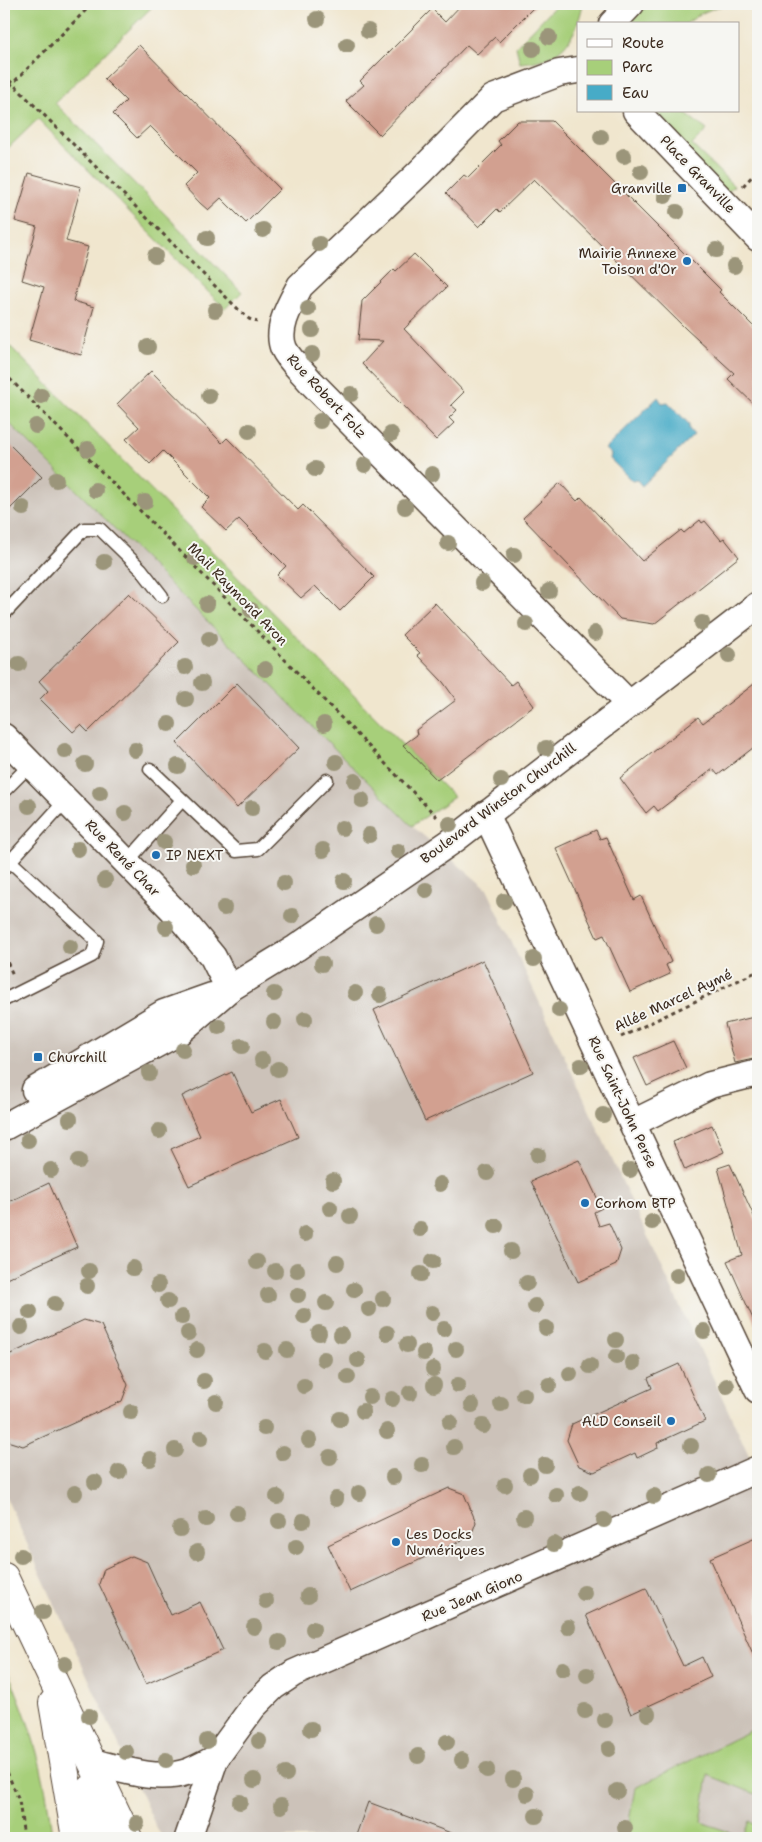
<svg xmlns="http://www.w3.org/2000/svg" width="762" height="1842" font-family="'Shantell Sans',sans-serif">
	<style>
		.industrial { fill: #ccc2b9 }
		.green { fill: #a7cf7a; stroke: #717c4c }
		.water { fill: #47abc7; stroke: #416a72 }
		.building { fill: #d2a090 }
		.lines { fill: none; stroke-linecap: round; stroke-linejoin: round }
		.service-casing { stroke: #564638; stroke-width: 15 }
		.minor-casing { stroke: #564638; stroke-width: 29 }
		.tertiary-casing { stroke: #564638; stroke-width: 30 }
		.path { stroke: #564638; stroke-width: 3; stroke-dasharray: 4 4; stroke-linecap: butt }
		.service { stroke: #fff; stroke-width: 12 }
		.minor { stroke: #fff; stroke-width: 26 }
		.tertiary { stroke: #fff; stroke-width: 28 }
		.tree { fill: #9b957a }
		.poi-dot { fill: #1f6fb2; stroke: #f6f6f2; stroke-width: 2 }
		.labels { text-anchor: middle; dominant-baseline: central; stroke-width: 4; stroke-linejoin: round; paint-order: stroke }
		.street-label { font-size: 14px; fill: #3b2a1e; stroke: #f6f6f2 }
		.poi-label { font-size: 14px; fill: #3b2a1e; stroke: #f6f6f2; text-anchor: start }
	</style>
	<rect width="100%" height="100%" fill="#f6f6f2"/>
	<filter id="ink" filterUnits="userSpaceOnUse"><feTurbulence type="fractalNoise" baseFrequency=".02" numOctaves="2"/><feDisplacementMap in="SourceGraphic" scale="10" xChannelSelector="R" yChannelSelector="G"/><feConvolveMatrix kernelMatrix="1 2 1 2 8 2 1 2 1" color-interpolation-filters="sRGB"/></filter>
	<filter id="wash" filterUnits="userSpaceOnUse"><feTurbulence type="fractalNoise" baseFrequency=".0096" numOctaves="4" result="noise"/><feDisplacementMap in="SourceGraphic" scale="20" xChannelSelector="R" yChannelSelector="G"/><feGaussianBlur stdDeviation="1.12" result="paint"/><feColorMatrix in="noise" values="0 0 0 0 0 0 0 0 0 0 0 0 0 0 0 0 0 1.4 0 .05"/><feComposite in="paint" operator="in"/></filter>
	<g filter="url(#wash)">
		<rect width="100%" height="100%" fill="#f0e6ce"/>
		<path class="industrial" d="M 4,418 L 412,826 L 487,889 L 758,1475 L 758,1838 L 163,1838 L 157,1829 L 4,1493 Z"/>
		<g class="green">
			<path d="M 12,4 L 155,4 L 55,103 L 242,292 L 225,309 L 38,119 L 4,152 L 4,12 Z"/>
			<path d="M 557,4 L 583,4 C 575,41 561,61 520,63 L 516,47 Z"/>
			<path d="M 648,4 L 758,4 L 758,11 L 734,5 L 716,7 L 700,14 L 686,24 L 627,24 Z"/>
			<path d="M 648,111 L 682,111 L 707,130 L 692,145 L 734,186 L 726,193 Z"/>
			<path d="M 4,340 L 437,780 L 454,797 L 412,826 L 4,418 Z"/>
			<path d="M 4,1663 C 31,1723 46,1773 52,1838 L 4,1838 Z"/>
			<path d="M 758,1727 L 758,1795 L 708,1775 L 701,1822 L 743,1837 L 749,1821 L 756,1826 L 752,1838 L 626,1838 L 635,1788 Z"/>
		</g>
		<path class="water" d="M 658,397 L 662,403 L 668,402 L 689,424 L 689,429 L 694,435 L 642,486 L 637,480 L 632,481 L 610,459 L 611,454 L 605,449 Z"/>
		<g id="blocks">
			<g class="building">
				<path d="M 462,4 L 537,4 L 499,42 L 495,37 L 477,54 L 467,45 L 380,135 L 346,101 L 364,85 L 360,81 L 432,9 L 445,22 Z"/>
				<path d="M 139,45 L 280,189 L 246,223 L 221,198 L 208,210 L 200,203 L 184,186 L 197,173 L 150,126 L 137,138 L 113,114 L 126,101 L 104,79 Z"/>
				<path d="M 518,121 L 552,121 L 721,290 L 719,292 L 758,331 L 758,408 L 728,379 L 734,373 L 686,329 L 534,179 L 500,212 L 497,209 L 479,227 L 446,193 L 464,175 L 468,178 L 501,145 L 498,141 Z"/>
				<path d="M 29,173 L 81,187 L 66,241 L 88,247 L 73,301 L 94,307 L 81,355 L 29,340 L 44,287 L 22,280 L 37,227 L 15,221 Z"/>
				<path d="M 414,254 L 447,287 L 404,329 L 464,392 L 451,405 L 457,410 L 449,418 L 454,423 L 436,440 L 362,364 L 383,341 L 358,340 L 362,301 L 394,269 L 396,271 Z"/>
				<path d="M 151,371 L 222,443 L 227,438 L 298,510 L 303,505 L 374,577 L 340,611 L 315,586 L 301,598 L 277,575 L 286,566 L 239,519 L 226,531 L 201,507 L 210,498 L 163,451 L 150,464 L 126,439 L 139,427 L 117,404 Z"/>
				<path d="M 4,439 L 42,477 L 4,515 Z"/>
				<path d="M 560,483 L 577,501 L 581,497 L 642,561 L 681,530 L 684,533 L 700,520 L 702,523 L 705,521 L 721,540 L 724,538 L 739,557 L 654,624 L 620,619 L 523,518 Z"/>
				<path d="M 129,593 L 179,642 L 88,732 L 81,725 L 73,732 L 40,699 L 48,691 L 39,681 Z"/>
				<path d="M 435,603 L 511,685 L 516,681 L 534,706 L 437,780 L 403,745 L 417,735 L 416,730 L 456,700 L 443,682 L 417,655 L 420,653 L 402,635 Z"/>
				<path d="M 758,681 L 758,744 L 718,775 L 713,769 L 658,811 L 654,806 L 646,813 L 620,778 L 698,717 L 703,723 Z"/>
				<path d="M 237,683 L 299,748 L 237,808 L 177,743 Z"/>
				<path d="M 596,830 L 600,839 L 606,837 L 634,900 L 641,896 L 671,962 L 666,965 L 670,974 L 630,992 L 604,935 L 597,938 L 556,848 Z"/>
				<path d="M 483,960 L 533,1072 L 425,1121 L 374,1010 Z"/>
				<path d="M 758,1016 L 758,1058 L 735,1063 L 725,1024 Z"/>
				<path d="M 673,1041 L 686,1068 L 647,1086 L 634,1058 Z"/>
				<path d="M 232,1072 L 251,1112 L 281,1099 L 298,1137 L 189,1186 L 171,1149 L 200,1136 L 182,1096 Z"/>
				<path d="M 712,1125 L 724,1152 L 685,1170 L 673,1142 Z"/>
				<path d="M 579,1160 L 602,1208 L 594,1212 L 599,1226 L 609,1223 L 621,1250 L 616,1265 L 578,1282 L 531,1181 Z"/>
				<path d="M 730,1164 L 758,1225 L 758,1330 L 727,1261 L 742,1255 L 718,1168 Z"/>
				<path d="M 49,1183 L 77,1247 L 4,1280 L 4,1204 Z"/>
				<path d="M 84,1320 L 101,1325 L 128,1385 L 122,1401 L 23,1446 L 4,1440 L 4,1357 Z"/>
				<path d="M 679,1364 L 705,1421 L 657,1443 L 658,1448 L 637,1458 L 635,1453 L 594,1472 L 579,1466 L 567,1440 L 572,1424 L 652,1388 L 648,1378 Z"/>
				<path d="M 449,1488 L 464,1494 L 476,1522 L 471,1536 L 350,1592 L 328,1545 Z"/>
				<path d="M 758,1537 L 758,1665 L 710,1558 Z"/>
				<path d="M 132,1556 L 147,1562 L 171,1615 L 200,1602 L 223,1650 L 146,1684 L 99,1584 L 104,1569 Z"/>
				<path d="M 646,1588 L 683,1666 L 702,1657 L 711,1677 L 631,1714 L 586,1615 Z"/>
				<path d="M 368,1802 L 459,1836 L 458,1838 L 355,1838 Z"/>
			</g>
		</g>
	</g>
	<g filter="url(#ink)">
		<use href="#blocks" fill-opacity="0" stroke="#564638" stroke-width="1"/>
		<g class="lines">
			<g class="service-casing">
				<g id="service">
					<path d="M 4,614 L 84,529 L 100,529 L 141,569 L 162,596"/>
					<path d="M 150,769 L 236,851 L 258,849 L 327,780"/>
					<path d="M 4,791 L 31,764"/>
					<path d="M 127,862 L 182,800"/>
					<path d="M 4,868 L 66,800"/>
					<path d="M 4,1000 L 92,956 L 97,941 L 10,861"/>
				</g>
			</g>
			<g class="minor-casing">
				<g id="minor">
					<path d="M 612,24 L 631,4"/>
					<path d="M 578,70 L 559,73 L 493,98 L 419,173 L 300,286 C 291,303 275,329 284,349 C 289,360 303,372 311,382 L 629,704"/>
					<path d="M 636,111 L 758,238"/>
					<path d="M 4,737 L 180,917 L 213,957 L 229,989"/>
					<path d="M 486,814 L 758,1390"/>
					<path d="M 35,1090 L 164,1013 L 212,996"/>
					<path d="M 633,1123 L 710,1085 L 758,1073"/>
					<path d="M 4,1127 L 179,1032 L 229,989 L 296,948 L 455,839 L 758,605"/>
					<path d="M 92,1762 C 121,1769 156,1782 187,1772 C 196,1769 206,1763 215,1759"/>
					<path d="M 188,1838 L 215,1759 L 253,1707 L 273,1687 L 294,1673 L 758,1469"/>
				</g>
			</g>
			<g class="tertiary-casing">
				<g id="tertiary">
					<path d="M 4,1577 L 128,1838"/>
					<path d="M 53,1703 L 76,1838"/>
					<path d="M 91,1789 L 104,1838"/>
				</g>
			</g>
			<g class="path">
				<path d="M 4,75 L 240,311 L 249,319 L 257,322"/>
				<path d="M 4,92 L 92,4"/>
				<path d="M 743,186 L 758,170"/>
				<path d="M 4,373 L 174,545 L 438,818"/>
				<path d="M 4,955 L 13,975"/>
				<path d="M 621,1037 L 758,971"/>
				<path d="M 4,1765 L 19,1800 L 24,1838"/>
			</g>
			<use href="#service" class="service"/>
			<use href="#minor" class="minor"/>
			<use href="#tertiary" class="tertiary"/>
		</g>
		<g class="tree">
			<circle cx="317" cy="19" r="8"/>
			<circle cx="368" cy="31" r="8"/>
			<circle cx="549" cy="37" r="8"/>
			<circle cx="347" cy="45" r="8"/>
			<circle cx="533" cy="49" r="8"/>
			<circle cx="601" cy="137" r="8"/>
			<circle cx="624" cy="156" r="8"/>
			<circle cx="641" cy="172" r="8"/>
			<circle cx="665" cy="196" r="8"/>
			<circle cx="677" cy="212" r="8"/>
			<circle cx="263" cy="230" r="8"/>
			<circle cx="207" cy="238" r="8"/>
			<circle cx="319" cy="244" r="8"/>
			<circle cx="716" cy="250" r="8"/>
			<circle cx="155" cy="256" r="8"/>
			<circle cx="734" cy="266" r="8"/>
			<circle cx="308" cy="309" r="8"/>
			<circle cx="215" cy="310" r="8"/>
			<circle cx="312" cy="330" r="8"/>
			<circle cx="148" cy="347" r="8"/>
			<circle cx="312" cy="354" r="8"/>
			<circle cx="351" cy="394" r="8"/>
			<circle cx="41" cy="396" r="8"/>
			<circle cx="209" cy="396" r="8"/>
			<circle cx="320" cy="421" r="8"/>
			<circle cx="36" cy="426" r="8"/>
			<circle cx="249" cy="431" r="8"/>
			<circle cx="391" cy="434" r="8"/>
			<circle cx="88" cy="449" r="8"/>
			<circle cx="365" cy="465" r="8"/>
			<circle cx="315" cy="469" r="8"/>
			<circle cx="432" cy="474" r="8"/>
			<circle cx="56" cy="480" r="8"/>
			<circle cx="95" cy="490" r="8"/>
			<circle cx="145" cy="502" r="8"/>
			<circle cx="405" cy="507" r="8"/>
			<circle cx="23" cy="508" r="8"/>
			<circle cx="448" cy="543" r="8"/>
			<circle cx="514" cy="555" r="8"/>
			<circle cx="195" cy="558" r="8"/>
			<circle cx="104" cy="562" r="8"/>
			<circle cx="482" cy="583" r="8"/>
			<circle cx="549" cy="591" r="8"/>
			<circle cx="207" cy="604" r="8"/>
			<circle cx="251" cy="610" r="8"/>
			<circle cx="702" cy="623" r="8"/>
			<circle cx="526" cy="624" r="8"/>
			<circle cx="595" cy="633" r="8"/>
			<circle cx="209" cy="639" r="8"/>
			<circle cx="729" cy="655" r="8"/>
			<circle cx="19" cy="664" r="8"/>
			<circle cx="185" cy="667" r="8"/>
			<circle cx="265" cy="669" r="8"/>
			<circle cx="202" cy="683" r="8"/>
			<circle cx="186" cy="699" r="8"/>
			<circle cx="169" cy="724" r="8"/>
			<circle cx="324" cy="724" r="8"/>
			<circle cx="546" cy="748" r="8"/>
			<circle cx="135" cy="750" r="8"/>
			<circle cx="65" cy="751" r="8"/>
			<circle cx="336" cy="762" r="8"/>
			<circle cx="85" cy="764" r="8"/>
			<circle cx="178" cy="766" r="8"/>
			<circle cx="501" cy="780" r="8"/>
			<circle cx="355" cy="781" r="8"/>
			<circle cx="100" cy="793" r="8"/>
			<circle cx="362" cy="800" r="8"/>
			<circle cx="29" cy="806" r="8"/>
			<circle cx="252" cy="808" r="8"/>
			<circle cx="125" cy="813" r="8"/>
			<circle cx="450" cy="824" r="8"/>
			<circle cx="342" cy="828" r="8"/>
			<circle cx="369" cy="835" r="8"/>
			<circle cx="164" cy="842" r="8"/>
			<circle cx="78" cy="849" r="8"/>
			<circle cx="323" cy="850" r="8"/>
			<circle cx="398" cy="851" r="8"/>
			<circle cx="193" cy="865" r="8"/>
			<circle cx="105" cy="880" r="8"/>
			<circle cx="344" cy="881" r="8"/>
			<circle cx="284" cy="883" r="8"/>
			<circle cx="426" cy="890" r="8"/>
			<circle cx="504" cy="901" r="8"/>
			<circle cx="224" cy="908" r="8"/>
			<circle cx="292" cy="916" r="8"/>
			<circle cx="376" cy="924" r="8"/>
			<circle cx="166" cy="927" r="8"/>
			<circle cx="70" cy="947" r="8"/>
			<circle cx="534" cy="959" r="8"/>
			<circle cx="322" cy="964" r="8"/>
			<circle cx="355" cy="993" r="8"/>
			<circle cx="274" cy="994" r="8"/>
			<circle cx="380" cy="995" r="8"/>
			<circle cx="559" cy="1010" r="8"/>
			<circle cx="305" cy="1019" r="8"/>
			<circle cx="274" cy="1022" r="8"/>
			<circle cx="219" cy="1027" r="8"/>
			<circle cx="242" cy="1046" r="8"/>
			<circle cx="183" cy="1050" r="8"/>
			<circle cx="262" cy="1060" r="8"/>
			<circle cx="581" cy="1066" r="8"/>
			<circle cx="278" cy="1069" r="8"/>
			<circle cx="149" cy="1073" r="8"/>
			<circle cx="603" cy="1115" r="8"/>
			<circle cx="70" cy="1119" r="8"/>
			<circle cx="159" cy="1131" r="8"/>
			<circle cx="28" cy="1140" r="8"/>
			<circle cx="538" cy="1155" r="8"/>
			<circle cx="79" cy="1161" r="8"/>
			<circle cx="51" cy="1170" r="8"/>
			<circle cx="630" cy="1170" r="8"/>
			<circle cx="487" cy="1173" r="8"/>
			<circle cx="333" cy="1181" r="8"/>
			<circle cx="440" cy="1184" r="8"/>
			<circle cx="330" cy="1208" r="8"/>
			<circle cx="350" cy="1216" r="8"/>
			<circle cx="652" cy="1222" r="8"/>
			<circle cx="496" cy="1226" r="8"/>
			<circle cx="420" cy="1229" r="8"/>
			<circle cx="305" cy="1234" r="8"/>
			<circle cx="511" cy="1251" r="8"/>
			<circle cx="433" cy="1261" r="8"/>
			<circle cx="257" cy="1262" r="8"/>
			<circle cx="337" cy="1263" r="8"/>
			<circle cx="133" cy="1268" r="8"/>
			<circle cx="297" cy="1270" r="8"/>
			<circle cx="89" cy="1271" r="8"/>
			<circle cx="275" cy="1271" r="8"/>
			<circle cx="421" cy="1274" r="8"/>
			<circle cx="677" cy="1275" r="8"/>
			<circle cx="527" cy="1283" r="8"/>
			<circle cx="158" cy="1285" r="8"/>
			<circle cx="87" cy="1286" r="8"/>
			<circle cx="354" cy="1290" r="8"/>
			<circle cx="268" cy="1295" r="8"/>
			<circle cx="298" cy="1295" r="8"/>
			<circle cx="383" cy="1299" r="8"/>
			<circle cx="168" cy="1301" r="8"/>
			<circle cx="326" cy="1303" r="8"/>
			<circle cx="55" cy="1304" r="8"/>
			<circle cx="535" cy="1306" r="8"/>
			<circle cx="369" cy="1309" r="8"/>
			<circle cx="30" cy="1312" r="8"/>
			<circle cx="432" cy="1313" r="8"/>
			<circle cx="304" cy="1316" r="8"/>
			<circle cx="182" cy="1317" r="8"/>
			<circle cx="21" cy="1327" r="8"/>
			<circle cx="546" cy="1328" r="8"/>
			<circle cx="444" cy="1329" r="8"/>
			<circle cx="704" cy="1331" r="8"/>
			<circle cx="188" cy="1333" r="8"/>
			<circle cx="319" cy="1333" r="8"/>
			<circle cx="387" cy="1333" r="8"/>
			<circle cx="341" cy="1335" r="8"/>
			<circle cx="616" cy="1340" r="8"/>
			<circle cx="407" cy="1345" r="8"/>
			<circle cx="456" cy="1349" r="8"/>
			<circle cx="197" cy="1350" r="8"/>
			<circle cx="287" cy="1350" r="8"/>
			<circle cx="265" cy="1351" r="8"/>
			<circle cx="424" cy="1353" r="8"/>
			<circle cx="616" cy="1357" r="8"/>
			<circle cx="324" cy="1359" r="8"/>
			<circle cx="358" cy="1360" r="8"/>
			<circle cx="633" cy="1363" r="8"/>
			<circle cx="590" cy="1366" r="8"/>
			<circle cx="433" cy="1369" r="8"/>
			<circle cx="570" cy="1374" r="8"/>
			<circle cx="348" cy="1377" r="8"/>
			<circle cx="204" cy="1381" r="8"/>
			<circle cx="434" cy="1385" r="8"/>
			<circle cx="458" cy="1385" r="8"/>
			<circle cx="549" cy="1385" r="8"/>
			<circle cx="304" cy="1386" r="8"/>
			<circle cx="727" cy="1386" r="8"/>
			<circle cx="410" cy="1393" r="8"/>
			<circle cx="524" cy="1395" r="8"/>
			<circle cx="370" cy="1397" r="8"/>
			<circle cx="392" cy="1399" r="8"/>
			<circle cx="216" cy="1402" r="8"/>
			<circle cx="501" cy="1404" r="8"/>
			<circle cx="472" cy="1405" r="8"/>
			<circle cx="363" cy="1411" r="8"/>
			<circle cx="131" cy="1412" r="8"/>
			<circle cx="340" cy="1419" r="8"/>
			<circle cx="450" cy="1422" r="8"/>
			<circle cx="483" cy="1426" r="8"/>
			<circle cx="264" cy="1428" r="8"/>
			<circle cx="387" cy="1431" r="8"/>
			<circle cx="201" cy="1438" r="8"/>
			<circle cx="309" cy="1440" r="8"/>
			<circle cx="691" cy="1446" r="8"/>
			<circle cx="454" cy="1447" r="8"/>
			<circle cx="175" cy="1450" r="8"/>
			<circle cx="283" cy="1453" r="8"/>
			<circle cx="330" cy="1457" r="8"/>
			<circle cx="150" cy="1459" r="8"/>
			<circle cx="422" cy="1465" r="8"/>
			<circle cx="545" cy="1465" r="8"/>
			<circle cx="119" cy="1472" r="8"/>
			<circle cx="530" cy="1475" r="8"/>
			<circle cx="709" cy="1475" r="8"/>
			<circle cx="393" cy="1477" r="8"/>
			<circle cx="95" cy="1482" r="8"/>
			<circle cx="505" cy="1485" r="8"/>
			<circle cx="75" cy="1493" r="8"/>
			<circle cx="359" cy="1493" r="8"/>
			<circle cx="580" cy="1493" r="8"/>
			<circle cx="556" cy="1495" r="8"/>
			<circle cx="654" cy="1496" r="8"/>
			<circle cx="277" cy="1497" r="8"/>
			<circle cx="336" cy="1499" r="8"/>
			<circle cx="237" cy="1513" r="8"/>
			<circle cx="524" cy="1517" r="8"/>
			<circle cx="206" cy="1519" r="8"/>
			<circle cx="604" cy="1520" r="8"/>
			<circle cx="279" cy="1521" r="8"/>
			<circle cx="303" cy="1521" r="8"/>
			<circle cx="180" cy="1529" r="8"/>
			<circle cx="554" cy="1544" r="8"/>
			<circle cx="296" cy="1547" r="8"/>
			<circle cx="197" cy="1552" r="8"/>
			<circle cx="21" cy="1556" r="8"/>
			<circle cx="584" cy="1593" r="8"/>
			<circle cx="308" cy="1596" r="8"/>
			<circle cx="266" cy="1601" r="8"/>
			<circle cx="43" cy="1612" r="8"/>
			<circle cx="254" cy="1627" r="8"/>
			<circle cx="568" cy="1627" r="8"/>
			<circle cx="313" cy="1629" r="8"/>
			<circle cx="279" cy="1642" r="8"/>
			<circle cx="65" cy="1664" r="8"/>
			<circle cx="563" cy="1669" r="8"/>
			<circle cx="587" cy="1675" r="8"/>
			<circle cx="585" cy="1711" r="8"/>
			<circle cx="648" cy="1714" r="8"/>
			<circle cx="89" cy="1716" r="8"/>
			<circle cx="605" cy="1720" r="8"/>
			<circle cx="311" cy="1729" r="8"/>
			<circle cx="207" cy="1741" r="8"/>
			<circle cx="259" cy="1741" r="8"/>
			<circle cx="447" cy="1742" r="8"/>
			<circle cx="609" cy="1749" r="8"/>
			<circle cx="126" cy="1752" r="8"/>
			<circle cx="418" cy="1756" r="8"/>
			<circle cx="166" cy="1760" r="8"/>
			<circle cx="462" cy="1760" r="8"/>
			<circle cx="487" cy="1770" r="8"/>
			<circle cx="286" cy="1774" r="8"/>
			<circle cx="513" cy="1779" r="8"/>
			<circle cx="254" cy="1780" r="8"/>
			<circle cx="617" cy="1791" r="8"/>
			<circle cx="527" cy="1794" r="8"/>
			<circle cx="240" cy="1802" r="8"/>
			<circle cx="281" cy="1806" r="8"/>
			<circle cx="536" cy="1816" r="8"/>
			<circle cx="137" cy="1823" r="8"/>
			<circle cx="625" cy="1828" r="8"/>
		</g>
	</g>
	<g class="poi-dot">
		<rect x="677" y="183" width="10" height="10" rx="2.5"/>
		<circle cx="687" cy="261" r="5"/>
		<circle cx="156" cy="855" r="5"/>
		<rect x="33" y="1052" width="10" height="10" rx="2.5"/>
		<circle cx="585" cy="1203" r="5"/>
		<circle cx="671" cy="1421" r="5"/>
		<circle cx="396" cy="1542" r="5"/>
	</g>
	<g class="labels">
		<g class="street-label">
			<text transform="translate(698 174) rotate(46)">Place Granville</text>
			<text transform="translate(327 396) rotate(47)">Rue Robert Folz</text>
			<text transform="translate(238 594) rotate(46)">Mail Raymond Aron</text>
			<text transform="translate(498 803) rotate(-37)">Boulevard Winston Churchill</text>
			<text transform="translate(123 858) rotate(46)">Rue René Char</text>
			<text transform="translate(673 1000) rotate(-25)">Allée Marcel Aymé</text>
			<text transform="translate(623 1102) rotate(65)">Rue Saint-John Perse</text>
			<text transform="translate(472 1596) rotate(-23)">Rue Jean Giono</text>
		</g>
		<g class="poi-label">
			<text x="672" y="188" text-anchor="end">Granville</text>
			<text x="677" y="253" text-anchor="end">Mairie Annexe<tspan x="677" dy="16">Toison d'Or</tspan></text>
			<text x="166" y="855">IP NEXT</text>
			<text x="48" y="1057">Churchill</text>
			<text x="595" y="1203">Corhom BTP</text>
			<text x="661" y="1421" text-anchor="end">ALD Conseil</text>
			<text x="406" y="1534">Les Docks<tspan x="406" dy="16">Numériques</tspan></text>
		</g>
	</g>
	<rect width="762" height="1842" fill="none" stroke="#f6f6f2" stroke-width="20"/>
	<rect x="577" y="22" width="162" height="90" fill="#f6f6f2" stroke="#aba49d"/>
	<rect x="587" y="39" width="25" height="8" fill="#ffffff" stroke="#aba49d"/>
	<text x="622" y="48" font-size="15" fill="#3b2a1e">Route</text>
	<rect x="587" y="60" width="25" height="15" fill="#a7cf7a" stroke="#aba49d"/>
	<text x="622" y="72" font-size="15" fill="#3b2a1e">Parc</text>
	<rect x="587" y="85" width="25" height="15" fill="#47abc7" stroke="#aba49d"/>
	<text x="622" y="98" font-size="15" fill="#3b2a1e">Eau</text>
</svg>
